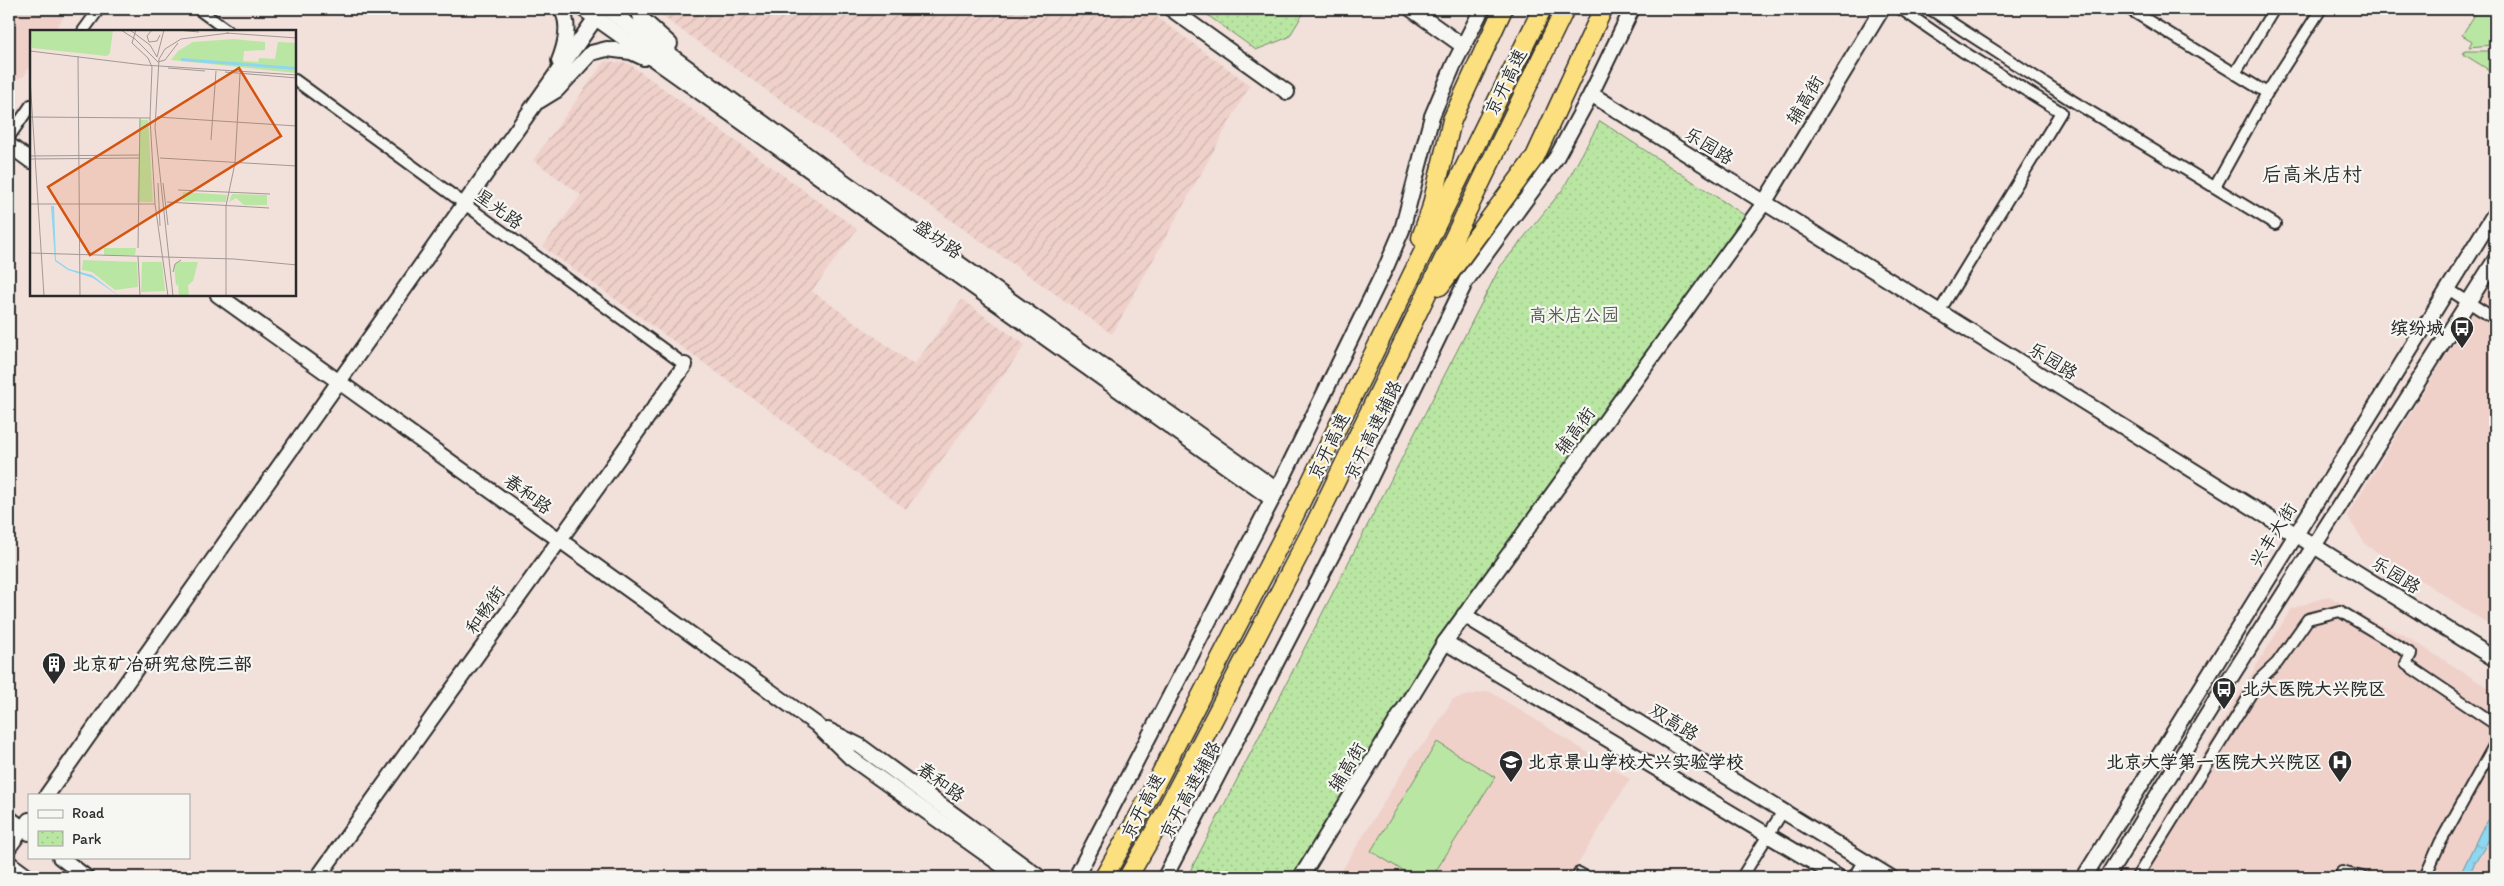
<svg xmlns="http://www.w3.org/2000/svg" width="2504" height="886" font-family="Itim,'LXGW WenKai TC',sans-serif">
	<style>
		.built { fill: #efd1ca }
		.industrial { fill: url(#industrial-furrows) }
		.grass { fill: #bae6a3; stroke: #728867 }
		.park { fill: url(#park-dots); stroke: #728867 }
		.water { fill: url(#water-ripples); stroke: #6692a1 }
		.lines { fill: none; stroke-linecap: round; stroke-linejoin: round }
		.street-casing { stroke: #2b2b2b; stroke-width: 14 }
		.secondary-casing { stroke: #2b2b2b; stroke-width: 18 }
		.highway-casing { stroke: #2b2b2b; stroke-width: 21 }
		.street { stroke: #f6f6f2; stroke-width: 10 }
		.secondary { stroke: #f6f6f2; stroke-width: 14 }
		.highway { stroke: #fce080; stroke-width: 18 }
		.labels { text-anchor: middle; dominant-baseline: central; stroke-width: 4.5; stroke-linejoin: round; paint-order: stroke }
		.street-label { font-size: 18px; fill: #2b2b2b; stroke: #f6f6f2 }
		.park-label { font-size: 18px; fill: #4f5a49; stroke: #f6f6f2 }
		.poi-label { font-size: 18px; font-weight: bold; fill: #2b2b2b; stroke: #f6f6f2; text-anchor: start }
		.quarter-label { font-size: 20px; fill: #2b2b2b; stroke: #f6f6f2 }
		.inset-road { fill: none; stroke: #a29895; stroke-width: 1 }
		.view { fill: #d5540f; fill-opacity: 0.15; stroke: #d5540f; stroke-width: 2.5 }
		.inset-edge { fill: none; stroke: #2b2b2b; stroke-width: 2.5 }
	</style>
	<defs>
		<pattern id="industrial-furrows" width="10" height="10" patternUnits="userSpaceOnUse" patternTransform="scale(1.25)"><rect width="10" height="10" fill="#efd1ca"/><path d="M-1 1l2-2M0 10L10 0M9 11l2-2" fill="none" stroke="#cdb4ae"/></pattern>
		<pattern id="park-dots" width="8" height="8" patternUnits="userSpaceOnUse" patternTransform="scale(1.25)"><rect width="8" height="8" fill="#bae6a3"/><path d="M2 2h.1M6 6h.1" fill="none" stroke="#a0c58c" stroke-width="1.8" stroke-linecap="round"/></pattern>
		<pattern id="water-ripples" width="26" height="14" patternUnits="userSpaceOnUse" patternTransform="scale(1.25)"><rect width="26" height="14" fill="#8ed7ef"/><path d="M2 4q2-2 4 0t4 0M15 11q2-2 4 0t4 0" fill="none" stroke="#7bb9cd"/></pattern>
	</defs>
	<rect width="100%" height="100%" fill="#f2e0db"/>
	<filter id="ink" filterUnits="userSpaceOnUse"><feTurbulence type="fractalNoise" baseFrequency=".02" numOctaves="2"/><feDisplacementMap in="SourceGraphic" scale="10" xChannelSelector="R" yChannelSelector="G"/><feConvolveMatrix kernelMatrix="1 2 1 2 8 2 1 2 1" color-interpolation-filters="sRGB"/></filter>
	<g filter="url(#ink)">
		<g class="built">
			<path d="M 9,9 L 69,9 L 54,31 L 31,31 L 31,65 L 24,76 L 9,82 Z"/>
			<path d="M 2495,276 L 2495,628 L 2366,545 L 2347,516 Z"/>
			<path d="M 2329,596 L 2376,623 L 2404,635 L 2495,692 L 2495,877 L 2128,877 L 2291,609 Z"/>
			<path d="M 1489,691 L 1630,779 L 1570,877 L 1338,877 L 1412,756 L 1428,739 L 1453,699 Z"/>
		</g>
		<g class="industrial">
			<path d="M 663,9 L 1146,9 L 1250,85 L 1112,334 L 663,17 Z"/>
			<path d="M 605,61 L 628,63 L 857,229 L 812,291 L 914,365 L 962,300 L 1025,345 L 906,509 L 543,247 L 581,195 L 533,160 Z"/>
		</g>
		<g class="grass">
			<path d="M 2470,9 L 2490,9 L 2492,45 L 2469,47 L 2472,41 L 2462,35 L 2476,13 Z"/>
			<path d="M 2465,51 L 2493,51 L 2495,70 L 2489,70 L 2463,54 Z"/>
			<path d="M 1437,742 L 1495,777 L 1432,877 L 1413,877 L 1371,851 Z"/>
		</g>
		<g class="park">
			<path d="M 1199,9 L 1306,9 L 1289,37 L 1256,50 Z"/>
			<path d="M 1600,121 L 1752,220 L 1488,582 L 1301,877 L 1187,877 L 1500,267 L 1563,189 Z"/>
		</g>
		<path class="water" d="M 2495,810 C 2495,841 2479,851 2468,877 L 2459,877 L 2481,831 Z"/>
		<g class="lines">
			<g class="street-casing">
				<g id="street">
					<path d="M 198,9 L 228,31"/>
					<path d="M 1901,9 L 1962,51 L 2061,112 L 1939,312"/>
					<path d="M 1930,9 L 2071,100 L 2275,224"/>
					<path d="M 2129,9 L 2267,93 L 2321,9"/>
					<path d="M 83,31 L 99,9"/>
					<path d="M 2236,72 L 2274,9"/>
					<path d="M 295,80 L 685,365"/>
					<path d="M 9,137 L 31,105"/>
					<path d="M 2215,187 L 2267,93"/>
					<path d="M 2448,289 L 2495,319"/>
					<path d="M 1579,873 L 1586,877"/>
					<path d="M 1742,877 L 1783,811"/>
					<path d="M 2137,877 L 2260,679 L 2277,663 L 2308,619 L 2340,611 L 2411,654 L 2406,664 L 2495,724"/>
					<path d="M 2340,877 L 2342,872 L 2362,877"/>
					<path d="M 2425,877 L 2440,843 L 2495,744"/>
				</g>
			</g>
			<g class="secondary-casing">
				<g id="secondary">
					<path d="M 583,9 L 1272,499"/>
					<path d="M 607,9 L 832,173 L 1277,490"/>
					<path d="M 638,9 L 641,18 L 670,44"/>
					<path d="M 1171,9 L 1287,92"/>
					<path d="M 1411,9 L 1463,46"/>
					<path d="M 559,61 C 565,46 571,23 561,9"/>
					<path d="M 1591,94 L 2495,659"/>
					<path d="M 539,101 L 557,90 L 591,53 L 607,49 L 631,52 L 644,58"/>
					<path d="M 9,145 L 31,161"/>
					<path d="M 218,295 L 816,724 L 851,758 L 1018,877"/>
					<path d="M 1464,615 L 1890,877"/>
					<path d="M 1445,642 L 1838,877"/>
					<path d="M 828,730 L 860,746 L 1039,877"/>
					<path d="M 47,795 L 602,9"/>
					<path d="M 9,818 L 29,833"/>
					<path d="M 9,847 L 29,820"/>
					<path d="M 60,857 L 86,877"/>
					<path d="M 9,863 L 28,877"/>
					<path d="M 318,877 L 685,365"/>
					<path d="M 1076,877 L 1277,490 L 1387,265 L 1402,230 L 1432,116 L 1454,64 L 1482,9"/>
					<path d="M 1165,877 L 1346,528 L 1466,281 L 1556,158 L 1591,94 L 1632,9"/>
					<path d="M 1301,877 L 1445,642 L 1764,203 L 1882,9"/>
					<path d="M 1856,877 L 1865,862"/>
					<path d="M 2084,877 L 2495,213"/>
					<path d="M 2107,877 L 2212,707 L 2495,260"/>
				</g>
			</g>
			<g class="highway-casing">
				<g id="highway">
					<path d="M 1421,238 L 1431,209 L 1452,120 L 1503,9"/>
					<path d="M 1440,286 L 1535,157 L 1603,9"/>
					<path d="M 1104,877 L 1141,812 L 1294,516 L 1542,9"/>
					<path d="M 1128,877 L 1161,820 L 1314,526 L 1565,9"/>
				</g>
			</g>
			<use href="#street" class="street"/>
			<use href="#secondary" class="secondary"/>
			<use href="#highway" class="highway"/>
		</g>
	</g>
	<defs>
		<g id="bus-pin" transform="scale(1.25)"><path d="M0 17L-7.5 6A9.5 9.5 0 1 1 7.5 6Z" fill="#2b2b2b" stroke="#f6f6f2"/><path d="M-5-6H5V4H4V6H2V4H-2V6H-4V4H-5ZM-3.5-4V0h7V-4ZM-3.5 1.2v1.5H-2V1.2ZM2 1.2v1.5H3.5V1.2Z" fill="#fff"/></g>
		<g id="building-pin" transform="scale(1.25)"><path d="M0 17L-7.5 6A9.5 9.5 0 1 1 7.5 6Z" fill="#2b2b2b" stroke="#f6f6f2"/><path d="M-4-6H4V6H1V3H-1V6H-4ZM-2.5-4.3h1.7v1.8h-1.7ZM.8-4.3h1.7v1.8H.8ZM-2.5-1h1.7V.8h-1.7ZM.8-1h1.7V.8H.8Z" fill="#fff"/></g>
		<g id="school-pin" transform="scale(1.25)"><path d="M0 17L-7.5 6A9.5 9.5 0 1 1 7.5 6Z" fill="#2b2b2b" stroke="#f6f6f2"/><path d="M0-5L7-2L0 1L-7-2ZM-4 1L0 2.5L4 1V4Q0 6-4 4Z" fill="#fff"/></g>
		<g id="hospital-pin" transform="scale(1.25)"><path d="M0 17L-7.5 6A9.5 9.5 0 1 1 7.5 6Z" fill="#2b2b2b" stroke="#f6f6f2"/><path d="M-5-5h3v3.5h4V-5h3V5h-3V1.5h-4V5h-3Z" fill="#fff"/></g>
	</defs>
	<g fill-rule="evenodd">
		<use href="#bus-pin" x="2462" y="328"/>
		<use href="#building-pin" x="54" y="664"/>
		<use href="#bus-pin" x="2224" y="689"/>
		<use href="#school-pin" x="1511" y="762"/>
		<use href="#hospital-pin" x="2340" y="762"/>
	</g>
	<g class="labels">
		<g class="street-label">
			<text transform="translate(1506 82) rotate(-64)">京开高速</text>
			<text transform="translate(1805 100) rotate(-59)">辅高街</text>
			<text transform="translate(1709 146) rotate(32)">乐园路</text>
			<text transform="translate(499 209) rotate(36)">星光路</text>
			<text transform="translate(938 239) rotate(35)">盛坊路</text>
			<text transform="translate(2053 361) rotate(32)">乐园路</text>
			<text transform="translate(1373 430) rotate(-64)">京开高速辅路</text>
			<text transform="translate(1575 431) rotate(-54)">辅高街</text>
			<text transform="translate(1329 446) rotate(-64)">京开高速</text>
			<text transform="translate(528 494) rotate(36)">春和路</text>
			<text transform="translate(2273 535) rotate(-58)">兴丰大街</text>
			<text transform="translate(2396 575) rotate(32)">乐园路</text>
			<text transform="translate(485 610) rotate(-55)">和畅街</text>
			<text transform="translate(1674 722) rotate(32)">双高路</text>
			<text transform="translate(1347 767) rotate(-59)">辅高街</text>
			<text transform="translate(941 782) rotate(36)">春和路</text>
			<text transform="translate(1190 790) rotate(-62)">京开高速辅路</text>
			<text transform="translate(1143 806) rotate(-62)">京开高速</text>
		</g>
		<g class="park-label">
			<text x="1574" y="315">高米店公园</text>
		</g>
		<g class="poi-label">
			<text x="2444" y="328" text-anchor="end">缤纷城</text>
			<text x="72" y="664">北京矿冶研究总院三部</text>
			<text x="2242" y="689">北大医院大兴院区</text>
			<text x="1528" y="762">北京景山学校大兴实验学校</text>
			<text x="2322" y="762" text-anchor="end">北京大学第一医院大兴院区</text>
		</g>
		<g class="quarter-label">
			<text x="2312" y="174">后高米店村</text>
		</g>
	</g>
	<g transform="translate(30 30)">
		<rect width="266" height="266" fill="#f2e0db"/>
		<path d="M 74,218 L 106,218 L 105,225 L 74,226 Z" fill="#bae6a3"/>
		<path d="M 0,0 L 83,0 L 80,23 L 77,26 L 2,18 ZM 204,9 L 235,12 L 235,20 L 214,21 L 213,31 L 228,32 L 229,28 L 245,29 L 248,12 L 266,13 L 266,43 L 141,30 L 148,21 L 163,12 ZM 110,90 L 118,90 L 123,172 L 107,172 ZM 153,162 L 197,165 L 196,172 L 152,171 ZM 202,164 L 237,165 L 237,175 L 214,175 L 206,168 L 199,172 ZM 53,230 L 107,232 L 108,257 L 85,260 L 62,242 L 52,240 ZM 112,232 L 132,232 L 135,261 L 111,262 ZM 147,232 L 168,232 L 163,251 L 158,255 L 159,266 L 149,266 L 148,254 L 146,256 L 144,236 Z" fill="#bae6a3"/>
		<path d="M 151,28 L 266,37 L 266,40 L 151,31 ZM 21,176 L 24,176 L 26,230 L 39,239 L 62,245 L 89,266 L 63,248 L 38,240 L 25,231 Z" fill="#8ed7ef"/>
		<path class="inset-road" d="M 91,0 L 105,9 L 128,32 L 135,30 L 148,13M 100,0 L 120,15 L 127,27M 106,0 L 102,13 L 118,28 L 122,37 L 120,88 L 125,174 L 138,266M 122,0 L 117,6 L 119,12 L 127,11 L 130,5M 147,0 L 169,2M 196,3 L 267,8M 0,21 L 114,35 L 267,45M 48,26 L 50,266M 127,27 L 134,0M 138,38 L 175,41M 195,42 L 267,48M 0,48 L 14,266M 0,87 L 120,88M 127,87 L 267,96M 181,110 L 186,41M 0,126 L 110,125M 130,128 L 267,136M 0,129 L 110,128M 128,153 L 130,196M 133,153 L 138,195M 148,160 L 240,164M 137,172 L 239,178M 0,174 L 125,174M 108,218 L 110,88M 0,223 L 204,229 L 267,235M 108,226 L 110,266M 143,242 L 145,234 L 151,230M 143,266 L 125,98 L 129,29 L 135,19 L 151,9 L 199,3M 196,266 L 196,176 L 205,133 L 210,44"/>
		<path class="view" d="M 209,38 L 251,106 L 60,225 L 18,157 Z"/>
		<rect width="266" height="266" class="inset-edge"/>
	</g>
	<rect width="2504" height="886" fill="none" stroke="#f6f6f2" stroke-width="30"/>
	<rect x="15" y="15" width="2474" height="856" fill="none" stroke="#2b2b2b" stroke-width="2" filter="url(#ink)"/>
	<rect x="28" y="794" width="162" height="65" fill="#f6f6f2" stroke="#a5a5a2"/>
	<rect x="38" y="810" width="25" height="8" fill="#f6f6f2" stroke="#a5a5a2"/>
	<text x="72" y="818" font-size="15" fill="#2b2b2b">Road</text>
	<rect x="38" y="831" width="25" height="15" fill="url(#park-dots)" stroke="#a5a5a2"/>
	<text x="72" y="844" font-size="15" fill="#2b2b2b">Park</text>
</svg>
